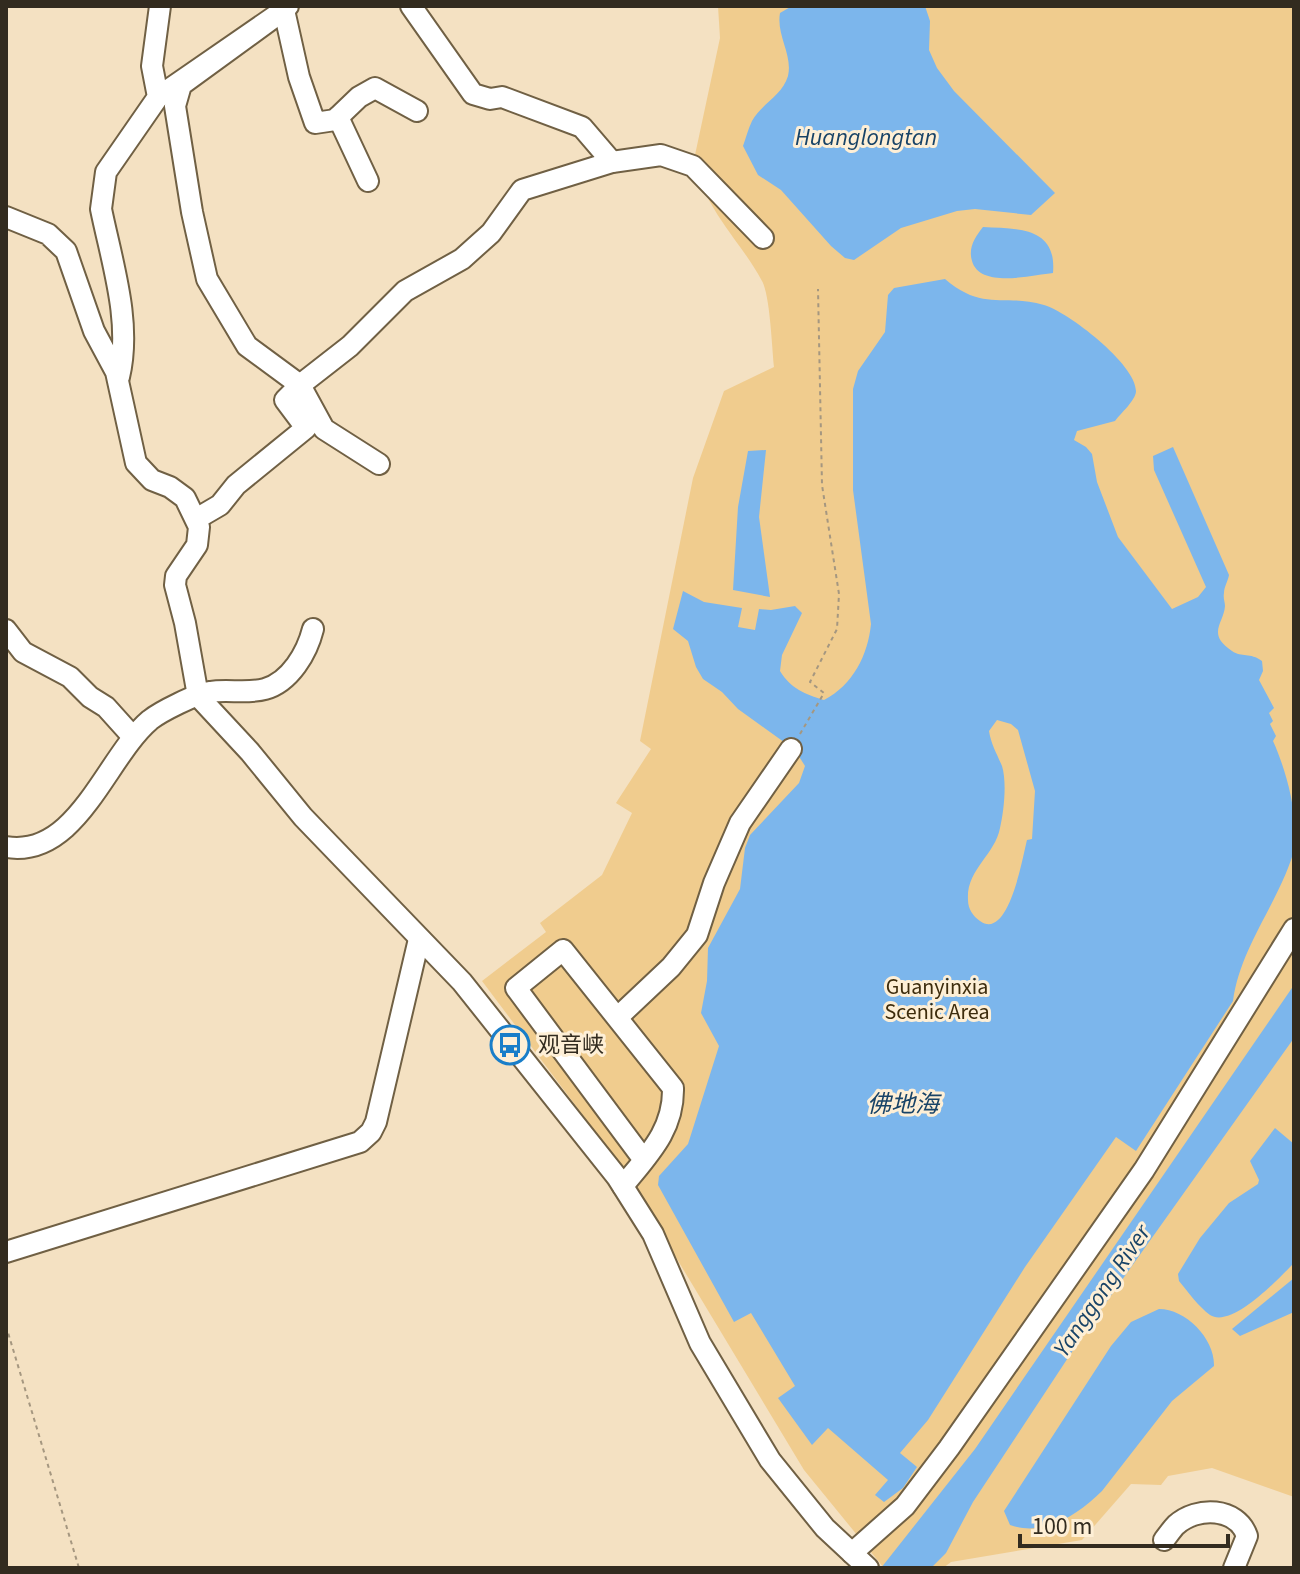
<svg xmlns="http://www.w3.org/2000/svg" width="1300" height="1574" font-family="'Source Sans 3','Noto Sans SC',sans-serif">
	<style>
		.green { fill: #f0cc8e }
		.water { fill: #7cb6ec; fill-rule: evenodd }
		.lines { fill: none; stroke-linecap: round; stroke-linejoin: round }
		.minor-casing { stroke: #706044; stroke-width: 24 }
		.path { stroke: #a59780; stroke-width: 2; stroke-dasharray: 4 4; stroke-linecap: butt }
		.minor { stroke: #fff; stroke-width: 20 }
		.labels { text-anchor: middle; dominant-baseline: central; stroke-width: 6; stroke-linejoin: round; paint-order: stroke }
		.park-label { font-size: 22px; fill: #3d2c0d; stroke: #feefd6 }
		.poi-label { font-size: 22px; fill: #322b1f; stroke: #feefd6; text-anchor: start }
		.water-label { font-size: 24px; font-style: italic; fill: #184367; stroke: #feefd6 }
	</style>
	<rect width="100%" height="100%" fill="#f4e1c2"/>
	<path class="green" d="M 718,6 L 1294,6 L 1294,1497 L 1212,1468 L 1168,1476 L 1161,1485 L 1131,1484 L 1082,1540 L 951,1562 L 943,1568 L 884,1568 L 804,1470 L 621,1166 L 482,981 L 546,932 L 540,923 L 602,875 L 632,813 L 616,803 L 651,749 L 640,741 L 693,478 L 724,391 L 774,367 C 772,348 770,295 762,281 C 739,238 700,206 695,155 L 720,38 Z"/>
	<g class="water">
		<path d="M 792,6 L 925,6 L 930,21 L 929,50 L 937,68 L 954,91 L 1055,193 L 1031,215 L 975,209 L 957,211 L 901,228 L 854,260 L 845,258 L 831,246 L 781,190 L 758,175 L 743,146 C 746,138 748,129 752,121 C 761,104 782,96 788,76 C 793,55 776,35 780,13 Z"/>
		<path d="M 983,227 C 1017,229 1057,226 1053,273 C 1032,275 980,289 972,261 C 968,248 975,237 983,227 Z"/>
		<path d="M 945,279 C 984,312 1002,293 1044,305 C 1068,312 1136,364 1136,391 C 1136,400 1121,413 1115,421 L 1077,431 L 1074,440 L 1086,447 L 1092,454 L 1097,482 L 1118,537 L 1172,609 L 1198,597 L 1206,587 L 1154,470 L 1153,456 L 1173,447 L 1229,575 C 1228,581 1224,587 1224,593 C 1223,598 1225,602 1225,606 C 1224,623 1206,634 1232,651 C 1242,658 1250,652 1262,661 L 1263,671 L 1259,680 L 1274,708 L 1269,713 L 1273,721 L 1270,724 L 1276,736 L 1273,741 C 1287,772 1300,820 1293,854 C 1277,905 1240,948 1233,1001 L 1136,1151 L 1116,1137 L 1025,1267 L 928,1420 L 900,1453 L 917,1467 L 903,1488 L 884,1502 L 875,1495 L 888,1480 L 828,1428 L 812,1445 L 778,1398 L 795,1386 L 751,1313 L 734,1322 L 658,1185 L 659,1176 L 688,1144 L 719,1046 L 701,1013 L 707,981 L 708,948 L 740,889 L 745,848 L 750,835 L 799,783 L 805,766 L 795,750 L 738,709 L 722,692 L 703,679 L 696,667 L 688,641 L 673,629 L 683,591 L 704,602 L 742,608 L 738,627 L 755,630 L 759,609 L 771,610 L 795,606 L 802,613 L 782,655 L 780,671 C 791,689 805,694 824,700 C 853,685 868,655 871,624 L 853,490 L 853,389 L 858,371 L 885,332 L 888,295 L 894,288 ZM 997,720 L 1011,724 L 1018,730 L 1035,791 L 1032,839 L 1027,840 C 1023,855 1009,942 980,921 C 973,916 968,909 968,900 C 966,870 995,855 1000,828 C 1004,811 1007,782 1002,766 C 997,754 991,744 989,731 Z"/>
		<path d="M 766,450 L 759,517 L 770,597 L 733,590 L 738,507 L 748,451 Z"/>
		<path d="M 1294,985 L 1294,1038 L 1085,1332 L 973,1502 L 946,1553 L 931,1568 L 881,1568 L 975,1449 Z"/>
		<path d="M 1275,1128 L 1294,1144 L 1294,1263 C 1279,1278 1232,1329 1210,1315 C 1199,1307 1188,1292 1179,1281 L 1178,1274 L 1200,1238 L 1229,1203 L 1258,1184 L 1259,1180 L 1250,1161 Z"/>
		<path d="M 1294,1278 L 1294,1312 L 1240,1336 L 1232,1329 Z"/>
		<path d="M 1159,1309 C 1186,1309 1215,1339 1214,1366 L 1172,1401 L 1102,1491 C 1078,1515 1044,1537 1010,1525 L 1004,1511 L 1111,1346 L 1131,1322 Z"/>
	</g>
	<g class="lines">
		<g class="minor-casing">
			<g id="minor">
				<path d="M 288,6 L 284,10 L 299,77 L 315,123 L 335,120 L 359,97 L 375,88 L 417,111"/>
				<path d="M 411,6 L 473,94 L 490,99 L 502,97 L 582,127 L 612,162"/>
				<path d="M 158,97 L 284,10 L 181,85 L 175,106 L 192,212 L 207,279 L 247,346 L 300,385 L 324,429 L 379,464"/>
				<path d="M 338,117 L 368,181"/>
				<path d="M 6,217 L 48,234 L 66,251 L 94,331 L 116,372 L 136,463 L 152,480 L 170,487 L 185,498 L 199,527 L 197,545 L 176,576 L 175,585 L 185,623 L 198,696 L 250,752 L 303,817 L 462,982 L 617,1177 L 653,1234 L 700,1343 L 770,1460 L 825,1528 L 868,1568"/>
				<path d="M 119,377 C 132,322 112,263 101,209 L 106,172 L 158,97 L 152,66 L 160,6"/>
				<path d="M 196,519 L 220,505 L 236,485 L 306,428 L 285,400 L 300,385 L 350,346 L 405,291 L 462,259 L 491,233 L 522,190 L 612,162 L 661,155 L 693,166 L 763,238"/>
				<path d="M 6,630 L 23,652 L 70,677 L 90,697 L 106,707 L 133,737"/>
				<path d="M 6,847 C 77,859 106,757 150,720 C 160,712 197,693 210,692 C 227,689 248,694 265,689 C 290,682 307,653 313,629"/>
				<path d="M 618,1017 L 671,967 L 697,935 L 714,883 L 740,823 L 791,749"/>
				<path d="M 623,1186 C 648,1155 674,1130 673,1088 L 563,950 L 516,988 L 644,1160"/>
				<path d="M 6,1252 L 360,1142 L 371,1132 L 376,1122 L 419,939"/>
				<path d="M 1164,1540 C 1168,1535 1172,1529 1176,1525 C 1197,1506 1237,1507 1247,1536 L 1234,1568"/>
				<path d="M 852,1553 L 905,1506 L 949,1448 L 1144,1170 L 1294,929"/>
			</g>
		</g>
		<g class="path">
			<path d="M 800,734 L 824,693 L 810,682 L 837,629 L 839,594 L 822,485 L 818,289"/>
			<path d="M 6,1326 L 79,1568"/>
		</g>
		<use href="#minor" class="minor"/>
	</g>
	<defs>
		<g id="bus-ring" transform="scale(2)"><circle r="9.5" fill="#feefd6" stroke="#197ec9" stroke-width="1.5"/><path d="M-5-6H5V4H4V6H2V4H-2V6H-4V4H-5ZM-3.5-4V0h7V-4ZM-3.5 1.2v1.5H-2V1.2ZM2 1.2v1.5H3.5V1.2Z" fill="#197ec9"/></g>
	</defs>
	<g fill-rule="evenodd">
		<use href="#bus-ring" x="510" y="1045"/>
	</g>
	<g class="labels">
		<g class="park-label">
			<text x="937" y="987">Guanyinxia<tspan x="937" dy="25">Scenic Area</tspan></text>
		</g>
		<g class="poi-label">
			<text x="538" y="1045">观音峡</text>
		</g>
		<g class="water-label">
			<text x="866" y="137">Huanglongtan</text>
			<text x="903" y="1104">佛地海</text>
			<text transform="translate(1102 1291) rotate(-56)">Yanggong River</text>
		</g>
	</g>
	<rect width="1300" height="1574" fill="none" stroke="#322b1f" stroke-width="16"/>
	<path d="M1020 1534v12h208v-12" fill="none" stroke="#322b1f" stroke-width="4"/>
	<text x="1032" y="1534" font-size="24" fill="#322b1f" stroke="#feefd6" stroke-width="6" paint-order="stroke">100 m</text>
</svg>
